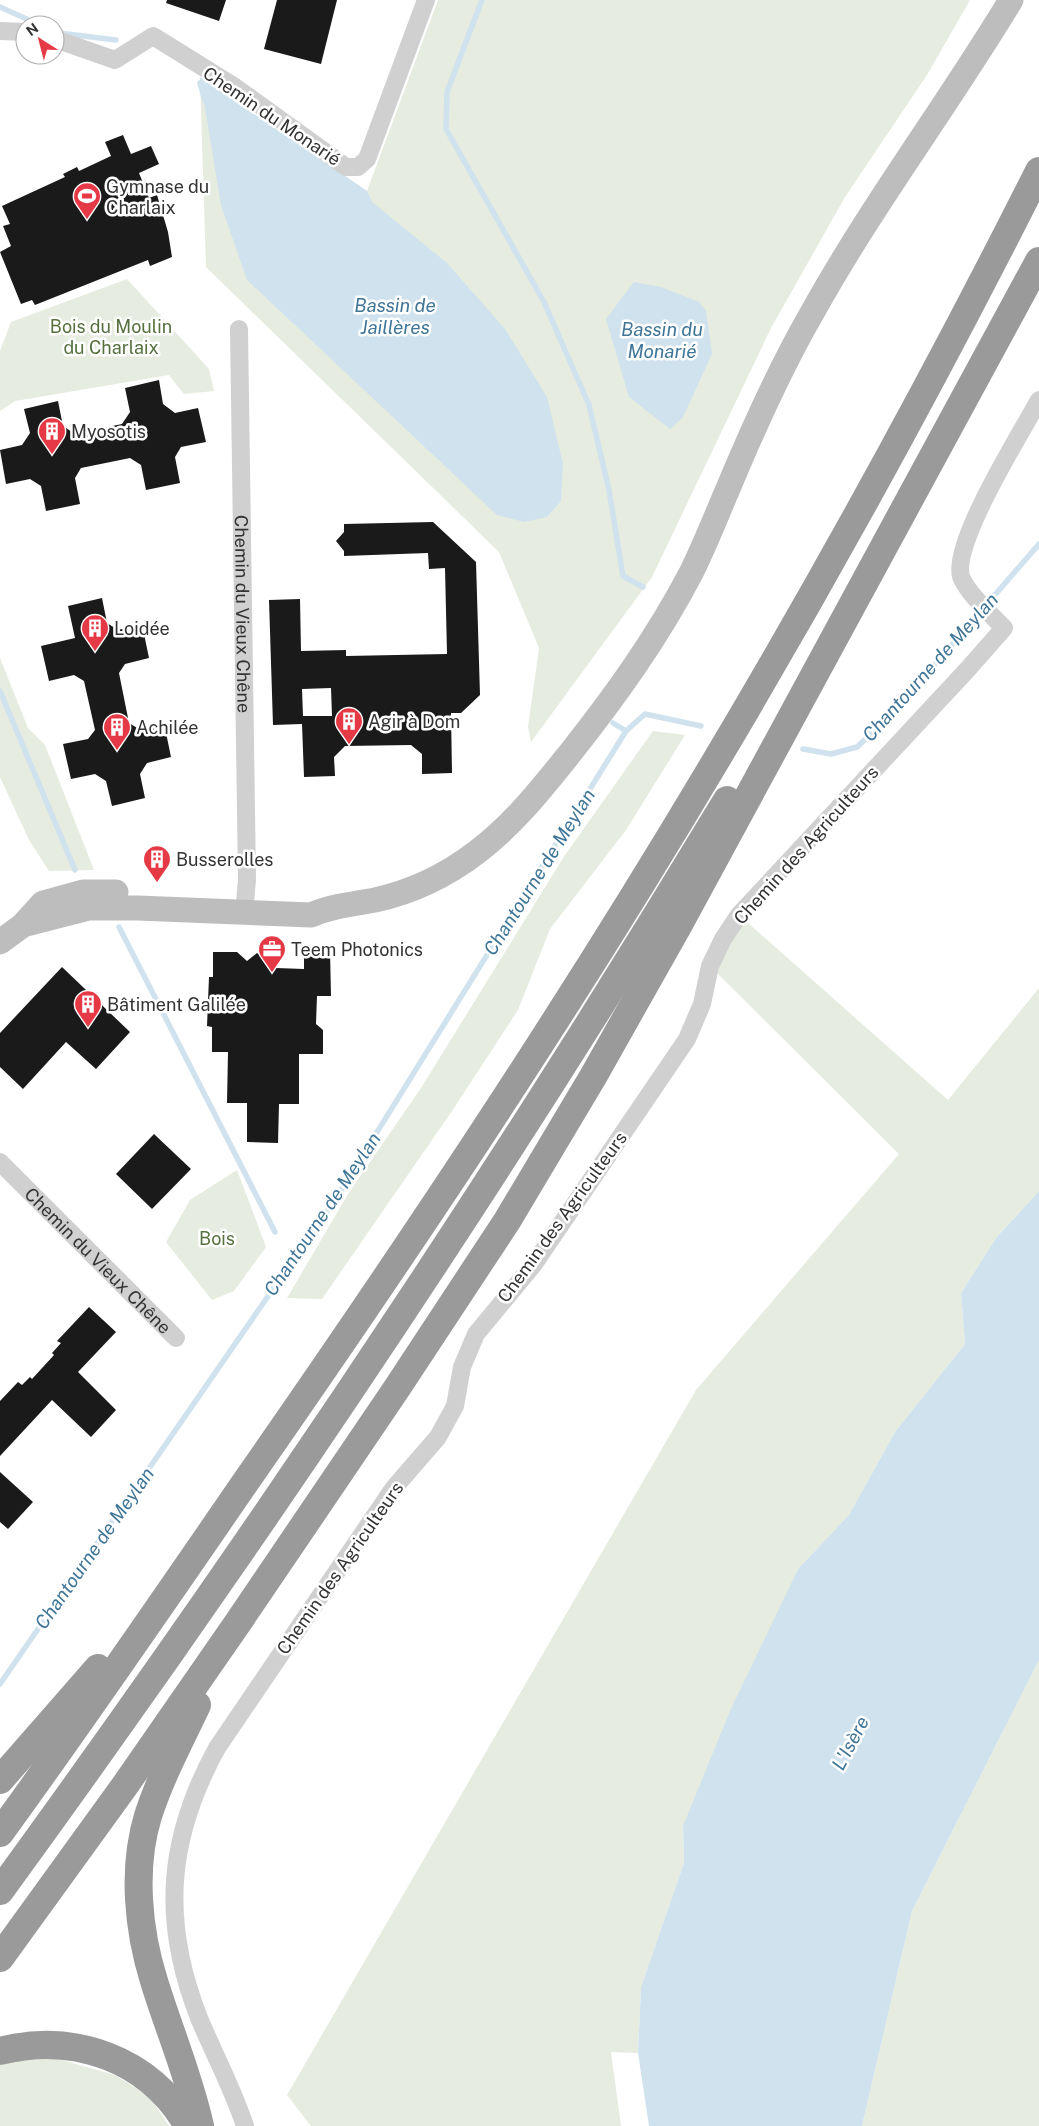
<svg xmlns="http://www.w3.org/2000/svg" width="1039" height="2126" font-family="'Public Sans',sans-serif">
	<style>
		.green { fill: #e6ecdf }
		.water { fill: #cfe2ee }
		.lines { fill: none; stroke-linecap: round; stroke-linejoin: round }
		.stream { stroke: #cfe2ee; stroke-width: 5.5 }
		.building { fill: #1a1a1a; fill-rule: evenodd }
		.street { stroke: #d0d0d0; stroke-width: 18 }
		.secondary { stroke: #bdbdbd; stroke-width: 25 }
		.highway { stroke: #9a9a9a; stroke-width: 28 }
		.labels { text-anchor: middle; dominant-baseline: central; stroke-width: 5; stroke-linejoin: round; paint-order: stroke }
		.street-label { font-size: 18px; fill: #333; stroke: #fff }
		.poi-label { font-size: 18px; fill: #333; stroke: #fff; text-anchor: start }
		.park-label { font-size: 18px; fill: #56703f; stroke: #fff }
		.water-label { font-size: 19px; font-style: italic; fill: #3f7597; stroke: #fff }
	</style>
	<rect width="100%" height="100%" fill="#fff"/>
	<g class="green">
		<path d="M 438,0 L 970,0 L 927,75 L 845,197 L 771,328 L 652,577 L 531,742 L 528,727 L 539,648 L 499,552 L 206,267 L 200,77 L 367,191 Z"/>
		<path d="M 127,279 L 209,369 L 214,391 L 184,394 L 169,375 L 15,401 L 0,411 L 0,351 L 11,322 Z"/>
		<path d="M 0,658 L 28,728 L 45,745 L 94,870 L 49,871 L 29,840 L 0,777 Z"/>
		<path d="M 653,731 L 685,735 L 626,830 L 550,929 L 518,1010 L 452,1111 L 322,1299 L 287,1298 L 348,1194 L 421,1088 L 565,855 Z"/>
		<path d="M 739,915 L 948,1100 L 1039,988 L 1039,1191 L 996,1238 L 961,1293 L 965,1344 L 895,1432 L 849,1515 L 798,1569 L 683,1826 L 684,1863 L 641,1987 L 638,2053 L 611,2052 L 621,2126 L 311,2126 L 287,2095 L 696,1390 L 899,1154 L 710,966 Z"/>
		<path d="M 237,1170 L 266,1247 L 234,1291 L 212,1300 L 166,1242 L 190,1200 Z"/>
		<path d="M 1039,1660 L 1039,2126 L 862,2126 L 912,1911 Z"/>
		<path d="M 21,2059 L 58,2059 L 115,2075 L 150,2097 L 169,2126 L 0,2126 L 0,2065 Z"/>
	</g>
	<g class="water">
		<path d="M 200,77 L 367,191 L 372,202 L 447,263 L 505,329 L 547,397 L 563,464 L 561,501 L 547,517 L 524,522 L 497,515 L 247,280 L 221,205 Z"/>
		<path d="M 634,282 L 661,287 L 699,302 L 706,311 L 712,354 L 683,417 L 670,429 L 629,397 L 606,319 Z"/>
		<path d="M 1039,1191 L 1039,1660 L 912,1911 L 862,2126 L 649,2126 L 638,2053 L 641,1987 L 684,1863 L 683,1826 L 730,1711 L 798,1569 L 849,1515 L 895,1432 L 965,1344 L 961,1293 L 996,1238 Z"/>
	</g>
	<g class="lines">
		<g class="stream">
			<path d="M 482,0 L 447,92 L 446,129 L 544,302 L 589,405 L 609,490 L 623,576 L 643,587"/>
			<path d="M 0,7 L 40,25"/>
			<path d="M 59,33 L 116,40"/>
			<path d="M 200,83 L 205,101"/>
			<path d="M 0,691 L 75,870"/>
			<path d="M 613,723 L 626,731"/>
			<path d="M 803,749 L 831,754 L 857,747 L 892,714 L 1039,544"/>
			<path d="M 119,927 L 275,1232"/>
			<path d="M 0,1684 L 338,1195 L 626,731 L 645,714 L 701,726"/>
		</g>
	</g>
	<g class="building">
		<path d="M 167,0 L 226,0 L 219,21 L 166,3 Z"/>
		<path d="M 277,0 L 337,0 L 321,64 L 264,49 Z"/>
		<path d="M 123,135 L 131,154 L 151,146 L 159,164 L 139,173 L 149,198 L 157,195 L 168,232 L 172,257 L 150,266 L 148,260 L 35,305 L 32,300 L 21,304 L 0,252 L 11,246 L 3,226 L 10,224 L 2,206 L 65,177 L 63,174 L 77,167 L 79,171 L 111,156 L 105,142 Z"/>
		<path d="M 159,380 L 163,404 L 175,413 L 198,408 L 206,442 L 181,447 L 175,457 L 180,483 L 146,490 L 141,465 L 130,458 L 81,468 L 75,478 L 80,504 L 46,511 L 41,486 L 30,479 L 6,484 L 0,450 L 22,445 L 30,433 L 24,409 L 58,401 L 63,426 L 75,434 L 98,429 L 122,424 L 130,412 L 125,388 Z"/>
		<path d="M 433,522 L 476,562 L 480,695 L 461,713 L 451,713 L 452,773 L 422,774 L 422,754 L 411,745 L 345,746 L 334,757 L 335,776 L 304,777 L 302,724 L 273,725 L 269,600 L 300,599 L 301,651 L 346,650 L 346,656 L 447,654 L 445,568 L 429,569 L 428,553 L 344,556 L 344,551 L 336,541 L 344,532 L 344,524 ZM 331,688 L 332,716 L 303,716 L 302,689 Z"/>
		<path d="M 102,598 L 107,623 L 118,630 L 142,624 L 149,658 L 125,664 L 119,673 L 129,723 L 139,729 L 164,723 L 171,757 L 147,763 L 140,774 L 145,798 L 112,806 L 106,781 L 95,774 L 71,779 L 63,744 L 88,739 L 95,730 L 84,681 L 74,675 L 49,681 L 41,646 L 75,638 L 68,606 Z"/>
		<path d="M 304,950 L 330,951 L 331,996 L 317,996 L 316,1024 L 323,1030 L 323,1054 L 299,1054 L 299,1104 L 279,1104 L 278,1143 L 247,1142 L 247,1103 L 227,1103 L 228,1052 L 212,1052 L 212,1027 L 207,1026 L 209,977 L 213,977 L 213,952 L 237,952 L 247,961 L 257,953 L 276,968 L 304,969 Z"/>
		<path d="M 62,967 L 130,1032 L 96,1069 L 66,1042 L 23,1089 L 0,1067 L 0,1033 Z"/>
		<path d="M 154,1134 L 191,1169 L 152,1209 L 116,1174 Z"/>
		<path d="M 89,1307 L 116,1332 L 78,1372 L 116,1410 L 91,1437 L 52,1400 L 0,1456 L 0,1401 L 18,1382 L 22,1385 L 30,1377 L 32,1379 L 54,1355 L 52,1353 L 61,1343 L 57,1341 Z"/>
		<path d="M 0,1472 L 33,1502 L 8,1529 L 0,1522 Z"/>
	</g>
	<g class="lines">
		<g class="street">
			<path d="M 0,31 L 25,32"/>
			<path d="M 55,39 L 115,60 L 153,36 L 235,87 L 346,167 L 358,167 L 367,159 L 426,0"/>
			<path id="s1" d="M 239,329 L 247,880 L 244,913"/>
			<path id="s2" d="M 0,1162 L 176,1338"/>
			<path d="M 245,2126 C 233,2089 214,2054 199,2018 C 161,1921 167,1839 217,1748 L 393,1489 L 438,1437 L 455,1406 L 462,1367 L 476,1334 L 534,1264 L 687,1039 L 702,1004 L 710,966 L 723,939 L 739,915 L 967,670 L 1004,628 C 990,613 971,597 962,579 C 947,550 1023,430 1039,400"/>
		</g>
		<g class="secondary">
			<path d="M 23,925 L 89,908 L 138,908 L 311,915 C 332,906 353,904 375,900 C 412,892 447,875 477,852 C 514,824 542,788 571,752 C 616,695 657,638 691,573 C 704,547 715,519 727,491 C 752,431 779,370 812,313 C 872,205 947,106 1011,0"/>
			<path d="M 0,942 L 23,925 L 43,903 L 83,892 L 116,892"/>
		</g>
		<g class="highway">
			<path d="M 197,1705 C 180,1741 160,1778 148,1816 C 132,1868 138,1930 154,1981 C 169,2030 189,2076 200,2126"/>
			<path d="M 0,1780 L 98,1668"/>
			<path d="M 0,1833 C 85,1716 167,1596 249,1477 C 350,1332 450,1185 546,1035 C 725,757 890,467 1039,171"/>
			<path d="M 0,1891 C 257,1538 501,1174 727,800"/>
			<path d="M 0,1958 L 126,1784 L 237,1624 L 397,1388 L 507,1221 L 594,1075 L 678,926 L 1039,261"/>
			<path d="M 0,2051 C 74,2032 150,2059 188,2126"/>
		</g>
	</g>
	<defs>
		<g id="stadium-pin" transform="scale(1.4375)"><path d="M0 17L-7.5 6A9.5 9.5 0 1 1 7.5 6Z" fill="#e63946" stroke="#fff"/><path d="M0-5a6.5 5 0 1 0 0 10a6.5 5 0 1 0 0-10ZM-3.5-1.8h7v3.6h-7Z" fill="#fff"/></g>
		<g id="building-pin" transform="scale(1.4375)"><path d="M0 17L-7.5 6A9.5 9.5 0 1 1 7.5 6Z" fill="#e63946" stroke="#fff"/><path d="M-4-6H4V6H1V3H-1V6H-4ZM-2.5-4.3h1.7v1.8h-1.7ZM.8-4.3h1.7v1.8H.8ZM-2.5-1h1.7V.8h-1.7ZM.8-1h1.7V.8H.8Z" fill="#fff"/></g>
		<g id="office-pin" transform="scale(1.4375)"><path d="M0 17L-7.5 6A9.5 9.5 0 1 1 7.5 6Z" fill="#e63946" stroke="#fff"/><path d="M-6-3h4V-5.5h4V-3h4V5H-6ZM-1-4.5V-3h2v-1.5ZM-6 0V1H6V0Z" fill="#fff"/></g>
	</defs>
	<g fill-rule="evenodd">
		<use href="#stadium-pin" x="87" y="196"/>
		<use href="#building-pin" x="52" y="431"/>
		<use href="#building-pin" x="95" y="628"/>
		<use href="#building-pin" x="349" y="721"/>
		<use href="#building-pin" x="117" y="727"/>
		<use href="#building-pin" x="157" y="859"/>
		<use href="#office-pin" x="272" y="949"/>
		<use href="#building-pin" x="88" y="1004"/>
	</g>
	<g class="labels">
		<g class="street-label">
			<text transform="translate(272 116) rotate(34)">Chemin du Monarié</text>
			<text stroke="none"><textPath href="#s1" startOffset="285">Chemin du Vieux Chêne</textPath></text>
			<text transform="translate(806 845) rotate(-48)">Chemin des Agriculteurs</text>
			<text transform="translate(562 1217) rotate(-54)">Chemin des Agriculteurs</text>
			<text stroke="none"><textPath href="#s2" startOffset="139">Chemin du Vieux Chêne</textPath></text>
			<text transform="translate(340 1568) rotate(-55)">Chemin des Agriculteurs</text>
		</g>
		<g class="poi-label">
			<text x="106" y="186">Gymnase du<tspan x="106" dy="21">Charlaix</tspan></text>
			<text x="71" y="431">Myosotis</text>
			<text x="114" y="628">Loidée</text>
			<text x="368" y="721">Agir à Dom</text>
			<text x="136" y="727">Achilée</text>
			<text x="176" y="859">Busserolles</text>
			<text x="291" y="949">Teem Photonics</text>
			<text x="107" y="1004">Bâtiment Galilée</text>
		</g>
		<g class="park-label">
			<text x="111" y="326">Bois du Moulin<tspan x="111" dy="21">du Charlaix</tspan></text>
			<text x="217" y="1238">Bois</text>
		</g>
		<g class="water-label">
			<text x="395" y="305">Bassin de<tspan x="395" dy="22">Jaillères</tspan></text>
			<text x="662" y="329">Bassin du<tspan x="662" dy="22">Monarié</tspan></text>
			<text transform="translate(930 667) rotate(-48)">Chantourne de Meylan</text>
			<text transform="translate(539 872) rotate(-58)">Chantourne de Meylan</text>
			<text transform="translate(322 1214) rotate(-56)">Chantourne de Meylan</text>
			<text transform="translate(94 1548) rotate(-55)">Chantourne de Meylan</text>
			<text transform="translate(850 1743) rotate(-62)">L'Isère</text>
		</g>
	</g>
	<g transform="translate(40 40) rotate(324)"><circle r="24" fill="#ffffff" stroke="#adadad"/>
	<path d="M0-4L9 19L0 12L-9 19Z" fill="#e63946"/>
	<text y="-8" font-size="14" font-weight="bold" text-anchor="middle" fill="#333333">N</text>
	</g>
</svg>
